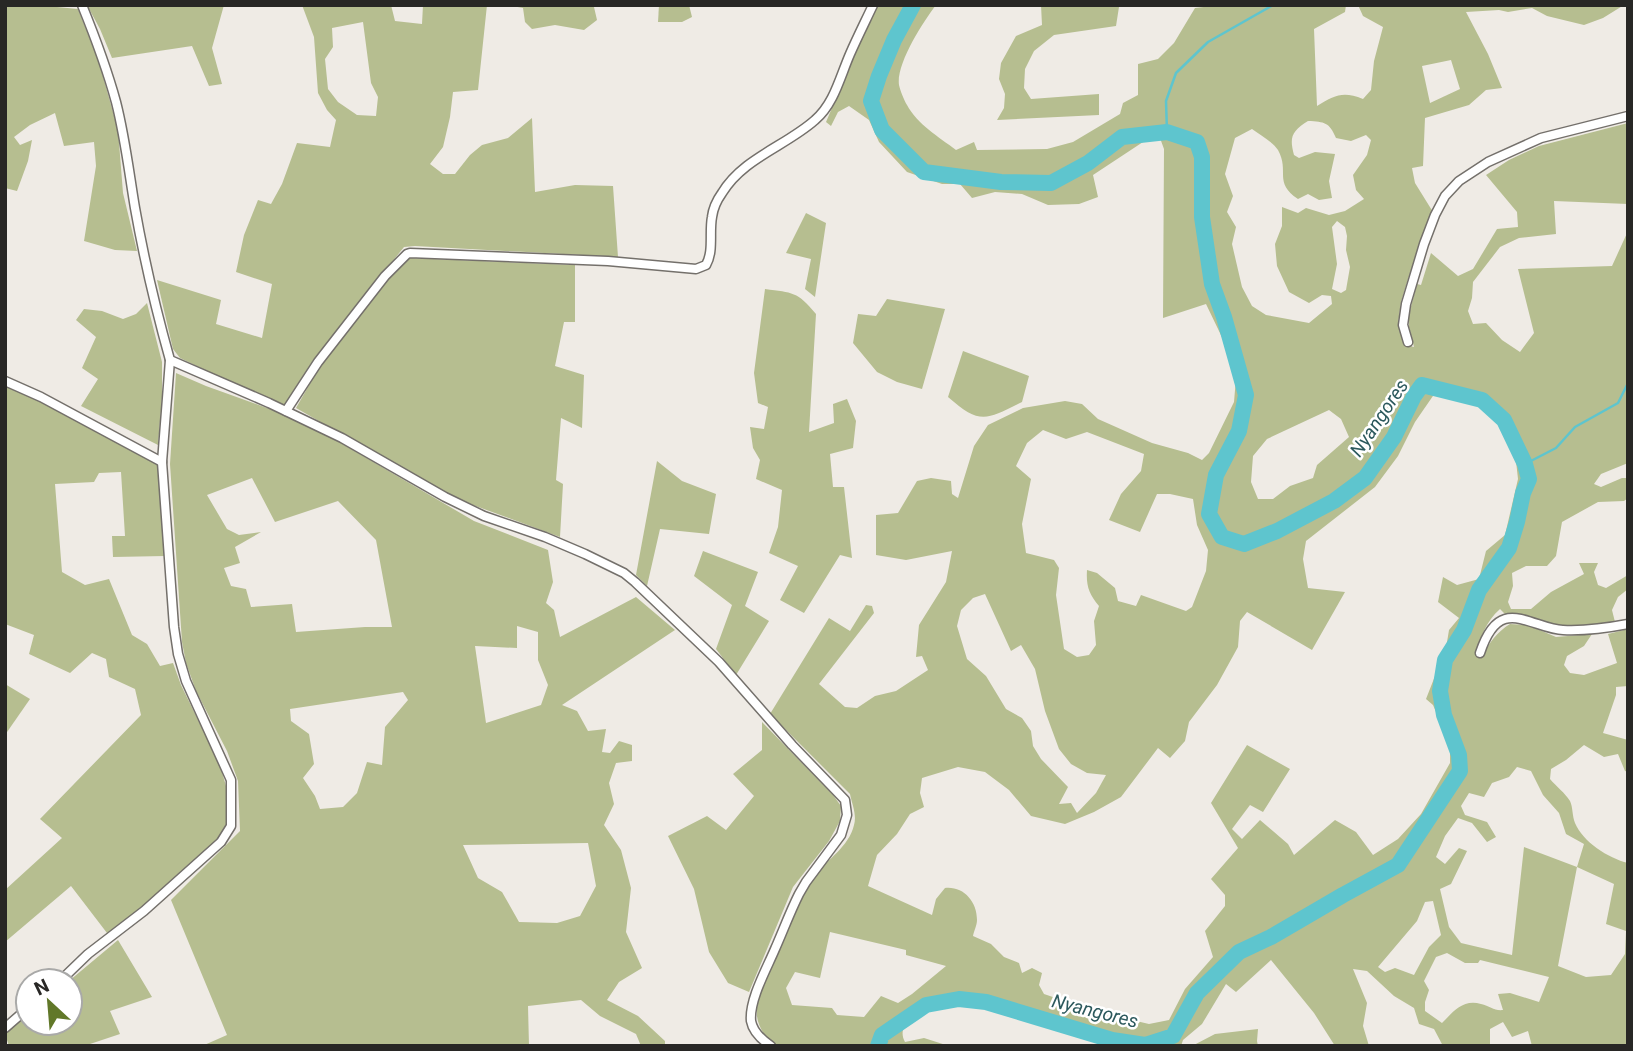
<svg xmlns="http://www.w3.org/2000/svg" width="1633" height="1051" font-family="Roboto,sans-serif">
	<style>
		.green { fill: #b6be90; fill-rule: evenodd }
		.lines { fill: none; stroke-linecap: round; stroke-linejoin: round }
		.stream { stroke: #5ec5ce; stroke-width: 2.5 }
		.river { stroke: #5ec5ce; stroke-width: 16 }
		.street-casing { stroke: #74706b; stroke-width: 11 }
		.street { stroke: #fff; stroke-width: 8 }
		.labels { text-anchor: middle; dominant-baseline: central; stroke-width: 5; stroke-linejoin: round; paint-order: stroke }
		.water-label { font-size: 19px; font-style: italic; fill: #2c595d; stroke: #fff }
	</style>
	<rect width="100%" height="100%" fill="#efebe5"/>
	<g class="green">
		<path d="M 87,5 L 224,5 L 212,48 L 222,84 L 209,86 L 192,46 L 112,58 L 100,29 Z"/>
		<path d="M 302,5 L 391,5 L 395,21 L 422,24 L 423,5 L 487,5 L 478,90 L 453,92 L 450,117 L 443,147 L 430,164 L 443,174 L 455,174 L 470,155 L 482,145 L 508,138 L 532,118 L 535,192 L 575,185 L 613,186 L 618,257 L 415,246 L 404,247 L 312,362 L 283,407 L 180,358 L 173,349 L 157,280 L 221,300 L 216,324 L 262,338 L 272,284 L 236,272 L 244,235 L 258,200 L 271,204 L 282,184 L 297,143 L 330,147 L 336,120 L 327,110 L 318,93 L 314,37 ZM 363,22 L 371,83 L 378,97 L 376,116 L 357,115 L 338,102 L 328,89 L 325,59 L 333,47 L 332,28 Z"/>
		<path d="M 506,5 L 592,5 L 594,7 L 597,20 L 584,30 L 555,25 L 532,29 L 525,22 L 523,8 Z"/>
		<path d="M 659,5 L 689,5 L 692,17 L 682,22 L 658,22 Z"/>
		<path d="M 876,5 L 936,5 C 923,22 896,64 899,85 C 900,90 904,100 907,105 C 917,124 939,137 956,150 L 974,142 L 977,150 L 1047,149 L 1073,142 L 1120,114 L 1123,103 L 1138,95 L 1138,64 L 1158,59 L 1174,43 L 1195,8 L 1221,5 L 1346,5 L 1345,12 L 1314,29 L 1317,106 C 1335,95 1343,91 1363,99 L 1371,90 L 1374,61 L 1383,27 L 1363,16 L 1358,5 L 1624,5 L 1603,18 L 1584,25 L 1547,16 L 1532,8 L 1508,12 L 1499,10 L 1466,12 L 1488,54 L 1502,88 L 1486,90 L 1469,105 L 1425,118 L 1423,166 L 1412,168 L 1415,183 L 1433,212 L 1408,279 L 1401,302 L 1398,324 L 1405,345 L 1414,347 L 1409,327 L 1409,314 L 1417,284 L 1421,285 L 1431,253 L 1458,276 L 1473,269 L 1497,229 L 1518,227 L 1517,212 L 1486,175 L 1509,160 L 1539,146 L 1628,123 L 1628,204 L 1554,201 L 1556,234 L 1519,238 L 1500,247 L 1473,282 L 1472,298 L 1468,311 L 1473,324 L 1486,323 L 1502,340 L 1520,352 L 1534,333 L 1518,269 L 1612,266 L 1628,231 L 1628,463 L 1601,474 L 1594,484 L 1601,487 L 1622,478 L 1628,478 L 1628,498 L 1624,501 L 1598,502 L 1562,522 L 1556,556 L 1547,566 L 1526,566 L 1512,573 L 1513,586 L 1508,602 L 1511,609 L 1531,609 L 1551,592 L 1584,574 L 1579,563 L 1598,563 L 1594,572 L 1598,585 L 1606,588 L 1628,575 L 1628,589 L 1618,597 L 1612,610 L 1615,622 L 1559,628 L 1506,615 L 1500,609 C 1486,621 1480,638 1476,656 L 1482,656 C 1490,642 1497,632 1510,624 L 1528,625 L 1556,637 L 1592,634 L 1584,646 L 1567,656 L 1564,665 L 1570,673 L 1584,675 L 1617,663 L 1608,634 L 1628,629 L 1628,686 L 1616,687 L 1616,695 L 1603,733 L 1628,740 L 1628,772 L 1625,771 L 1618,754 L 1604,757 L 1584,745 L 1566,760 L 1551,769 L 1550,779 C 1556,786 1565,793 1570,801 C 1573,807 1572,816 1575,823 C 1583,842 1608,858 1628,863 L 1628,1046 L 1532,1046 L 1528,1031 L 1512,1037 L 1503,1022 L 1490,1029 L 1490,1046 L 1443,1046 L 1434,1029 L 1419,1024 L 1414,1008 L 1394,996 L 1367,971 L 1353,969 L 1367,1003 L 1363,1026 L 1369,1046 L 1335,1046 L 1314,1013 L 1271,960 L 1236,992 L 1226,984 L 1202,1024 L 1183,1040 L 1181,1046 C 1163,1046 1128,1049 1112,1045 C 1063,1033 1017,1010 967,1004 C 950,1002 926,1010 912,1019 C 903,1025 900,1033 905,1042 L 924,1038 L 949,1046 L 774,1046 C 764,1036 755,1023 757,1008 C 758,995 768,976 773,963 C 786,934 797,902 815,876 C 827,859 849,847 854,825 C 857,815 852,804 850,794 L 770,714 L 829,618 L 850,631 L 866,605 L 872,606 L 874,613 L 819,684 L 845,707 L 857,708 L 875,696 L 896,691 L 928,670 L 922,656 L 916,657 L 919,625 L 946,582 L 952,551 L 906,560 L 876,555 L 876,515 L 898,513 L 917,481 L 931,478 L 951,481 L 952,494 L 958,498 L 974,446 L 988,425 L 1023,408 L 1065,401 L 1082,404 L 1098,419 L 1152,443 L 1188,453 L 1202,460 L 1209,453 L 1234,402 L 1236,378 L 1231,356 L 1206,304 L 1163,318 L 1164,149 L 1160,138 L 1143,142 L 1093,175 L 1098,197 L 1079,204 L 1048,205 L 1022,194 L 995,192 L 972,198 L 960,184 L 942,184 L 907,172 L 879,142 L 869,120 L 849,106 L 838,112 L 831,126 L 826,122 ZM 1451,60 L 1460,89 L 1430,103 L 1422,66 ZM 1308,121 C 1325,122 1329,122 1336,138 L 1351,141 L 1366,135 L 1371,140 L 1367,155 L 1353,175 L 1356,190 L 1364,199 L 1345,211 L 1329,215 L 1306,208 L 1298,213 L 1282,207 L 1282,226 L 1275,244 L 1277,266 L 1289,292 L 1309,303 L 1322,295 L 1331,296 L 1332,304 L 1309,323 L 1266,315 L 1252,306 L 1242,287 L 1232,244 L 1236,227 L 1227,212 L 1233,196 L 1225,174 L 1235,138 L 1252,129 C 1260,135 1273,142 1278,150 C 1290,172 1273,182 1298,199 L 1308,194 L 1319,200 L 1332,198 L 1329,181 L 1335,154 L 1315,152 L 1299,158 L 1294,155 C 1289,137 1292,131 1308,121 ZM 1337,221 L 1345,227 L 1347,236 L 1346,250 L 1350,267 L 1346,290 L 1341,293 L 1332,289 L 1337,264 L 1332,227 ZM 1435,393 L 1478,404 L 1499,423 L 1515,452 L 1518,479 L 1505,535 L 1486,551 L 1479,579 L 1457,585 L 1443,577 L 1438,602 L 1459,618 L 1449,630 L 1446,648 L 1426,699 L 1433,705 L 1450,744 L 1450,763 L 1421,814 L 1398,839 L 1373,855 L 1356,832 L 1335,820 L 1294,855 L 1288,844 L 1260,820 L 1242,839 L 1232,829 L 1250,805 L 1263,812 L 1290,769 L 1247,745 L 1211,803 L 1238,848 L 1211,879 L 1225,895 L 1225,906 L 1205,931 L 1213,957 L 1185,989 L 1169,1020 L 1149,1024 L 1094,1011 L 1044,994 L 1039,985 L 1042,973 L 1032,968 L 1022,973 L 1019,963 L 1004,957 L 991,944 L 973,936 C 974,931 977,925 977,920 C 977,901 963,886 945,888 L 936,899 L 932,915 L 868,886 L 877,855 L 897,834 L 910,814 L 924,807 L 920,793 L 922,778 L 958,767 L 985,772 L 1009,790 L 1031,816 L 1065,824 L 1094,812 L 1121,797 L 1158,748 L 1170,758 L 1185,741 L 1189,722 L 1217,685 L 1238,647 L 1240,621 L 1247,612 L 1312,650 L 1345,592 L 1308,588 L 1303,559 L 1306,541 L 1375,487 L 1398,456 L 1415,422 ZM 1329,410 L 1341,419 L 1349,437 L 1317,465 L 1313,478 L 1290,486 L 1273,499 L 1258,499 L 1251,482 L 1253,456 L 1267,439 ZM 1043,430 L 1066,439 L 1087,432 L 1144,454 L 1141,471 L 1121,494 L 1109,520 L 1140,532 L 1157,494 L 1170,494 L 1193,499 L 1197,525 L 1208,550 L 1206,571 L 1192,607 L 1186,611 L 1141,595 L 1136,606 L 1118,601 L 1115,588 L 1097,573 L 1087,570 C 1086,586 1089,594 1099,606 L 1094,621 L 1096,645 L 1089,655 L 1077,657 L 1064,649 L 1056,595 L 1059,568 L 1054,560 L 1026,553 L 1022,524 L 1031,479 L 1016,466 L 1027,443 ZM 985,594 L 1011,651 L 1021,645 L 1035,669 L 1045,711 L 1059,749 L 1071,764 L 1087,773 L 1106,775 L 1096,793 L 1077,813 L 1071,803 L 1059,804 L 1068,787 L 1041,759 L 1033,746 L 1031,731 L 1022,718 L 1006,709 L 986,676 L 967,659 L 957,626 L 961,610 L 973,598 ZM 1517,767 L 1531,771 L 1543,795 L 1559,813 L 1566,834 L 1584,844 L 1577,867 L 1524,847 L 1512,955 L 1461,943 L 1449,927 L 1440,889 L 1451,884 L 1467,851 L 1459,848 L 1445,864 L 1436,857 L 1445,836 L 1458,818 L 1472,823 L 1487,842 L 1496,837 L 1487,822 L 1465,815 L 1461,806 L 1469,793 L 1484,797 L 1492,783 L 1509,777 ZM 1577,867 L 1614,884 L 1606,924 L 1626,931 L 1625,954 L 1611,975 L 1586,977 L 1558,966 ZM 1433,901 L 1441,935 L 1429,947 L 1414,975 L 1395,968 L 1385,972 L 1378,967 L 1417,921 L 1425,902 ZM 830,932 L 906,950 L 906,955 L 946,966 L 912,994 L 898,1003 L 881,996 L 864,1017 L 837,1015 L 832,1008 L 792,1005 L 786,988 L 795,972 L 820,978 ZM 1447,953 L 1465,963 L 1478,963 L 1480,960 L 1549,977 L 1539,1002 L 1510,993 L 1498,994 L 1503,1010 C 1494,1011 1490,1006 1481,1004 C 1463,999 1454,1011 1442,1023 L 1425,1011 L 1425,1002 L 1429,990 L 1424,981 L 1436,957 Z"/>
		<path d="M 1041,5 L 1121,5 L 1119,7 L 1116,26 L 1054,35 L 1034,51 L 1025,69 L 1024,88 L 1031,99 L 1099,94 L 1099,115 L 997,120 L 1004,108 L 1005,94 L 999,79 L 1001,63 L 1016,36 L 1042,25 Z"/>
		<path d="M 5,7 L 57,7 L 78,9 L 99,62 L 118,130 L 123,193 L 137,251 L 115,250 L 84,241 L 96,166 L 94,142 L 64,146 L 55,113 L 30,125 L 14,137 L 20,145 L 32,140 L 28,161 L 17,191 L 5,188 Z"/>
		<path d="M 806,213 L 826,223 L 815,297 L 805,289 L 811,259 L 786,253 Z"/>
		<path d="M 410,258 L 575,265 L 575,322 L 564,322 L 555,366 L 584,375 L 582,428 L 561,418 L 556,480 L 563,484 L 560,537 L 454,498 L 296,408 L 320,366 L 399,265 Z"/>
		<path d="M 765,289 C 793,293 797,291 816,314 L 809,432 L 834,423 L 833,404 L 847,399 L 856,421 L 853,448 L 830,454 L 833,487 L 844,487 L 852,558 L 840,555 L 804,613 L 780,600 L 798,566 L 769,553 L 778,527 L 782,490 L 756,479 L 760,460 L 753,448 L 750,427 L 764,429 L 768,407 L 758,403 L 754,373 Z"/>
		<path d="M 887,299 L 945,309 L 922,389 L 897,382 L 877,372 L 853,343 L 858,314 L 876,316 Z"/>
		<path d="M 147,303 L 162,362 L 162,397 L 158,445 L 81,406 L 98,379 L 82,368 L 96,337 L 76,320 L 84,309 L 102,311 L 123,319 L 136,314 Z"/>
		<path d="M 963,351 L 1029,376 L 1022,402 C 986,420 980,425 948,397 Z"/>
		<path d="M 176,373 L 206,386 L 278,412 L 322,432 L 474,521 L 548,550 L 553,582 L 546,603 L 554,610 L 560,637 L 636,597 L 675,630 L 562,705 L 577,711 L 588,731 L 606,729 L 602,752 L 610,753 L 619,741 L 632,745 L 632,761 L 616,763 L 609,783 L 614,804 L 604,825 L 621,850 L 631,888 L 626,932 L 642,968 L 619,982 L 607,1000 L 638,1016 L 665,1041 L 665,1046 L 641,1046 L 636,1034 L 600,1016 L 581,1000 L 528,1006 L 529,1046 L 202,1046 L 227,1035 L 171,900 L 240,831 L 238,781 L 227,751 L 196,691 L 186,663 L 182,642 L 170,464 ZM 252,478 L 275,522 L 338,501 L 376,540 L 392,627 L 365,627 L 296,632 L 292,604 L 251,607 L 246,589 L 231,586 L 224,568 L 240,563 L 235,547 L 261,532 L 239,535 L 227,529 L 207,495 ZM 517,626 L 538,632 L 538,660 L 548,685 L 541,705 L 486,723 L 475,646 L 517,648 ZM 403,692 L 408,700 L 385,727 L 382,765 L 367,762 L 357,793 L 343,807 L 320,809 L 315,796 L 303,778 L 314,764 L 309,734 L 291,721 L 290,709 ZM 588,843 L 596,886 L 580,916 L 557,923 L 519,922 L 502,892 L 478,878 L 463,845 Z"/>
		<path d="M 5,383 L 39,400 L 160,464 L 165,556 L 113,557 L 112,536 L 125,536 L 121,472 L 99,473 L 94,482 L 55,484 L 62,572 L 85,585 L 109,579 L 132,635 L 147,644 L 160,666 L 173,663 L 181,685 L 220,765 L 226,786 L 228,822 L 221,836 L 146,907 L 132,919 L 107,933 L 71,886 L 5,942 L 5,890 L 62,838 L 40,819 L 141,715 L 135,689 L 109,677 L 106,659 L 92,653 L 70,673 L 29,654 L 34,635 L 5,624 Z"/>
		<path d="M 657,461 L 682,481 L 716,494 L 709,534 L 660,529 L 647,586 L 636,575 Z"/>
		<path d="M 703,551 L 758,572 L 745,606 L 769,621 L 736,675 L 716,649 L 732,605 L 694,576 Z"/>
		<path d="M 5,684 L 30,699 L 5,735 Z"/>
		<path d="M 762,722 L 833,795 L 841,806 L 840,821 L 829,841 L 793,887 L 749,992 L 728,983 L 709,952 L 694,889 L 668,836 L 707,816 L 726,830 L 754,796 L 733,774 L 762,750 Z"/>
		<path d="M 118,940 L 152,997 L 110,1011 L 120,1034 L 84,1046 L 9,1046 L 5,1034 L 28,1015 L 28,1023 L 70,1023 L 69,981 Z"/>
		<path d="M 1258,1029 L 1257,1041 L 1258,1046 L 1192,1046 L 1215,1034 Z"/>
	</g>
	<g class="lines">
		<g class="stream">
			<path d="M 1167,132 L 1166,101 L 1176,73 L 1208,42 L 1273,5"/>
			<path d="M 1525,464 L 1556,448 L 1575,427 L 1618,403 L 1628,383"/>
		</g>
		<path class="river" d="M 878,1046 L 882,1035 L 926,1005 L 959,999 L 986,1002 L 1112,1040 L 1145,1045 L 1173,1036 L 1197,993 L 1239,952 L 1271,937 L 1343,895 L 1398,865 L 1460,771 L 1459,755 L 1444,715 L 1440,691 L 1445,660 L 1464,630 L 1479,590 L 1509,548 L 1517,522 L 1523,493 L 1529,479 L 1525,464 L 1504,420 L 1482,400 L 1422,385 L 1414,396 L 1394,437 L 1365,478 L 1334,501 L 1277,531 L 1244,544 L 1222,537 L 1209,514 L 1216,475 L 1239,431 L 1246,395 L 1224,317 L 1212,284 L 1202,217 L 1202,157 L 1197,142 L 1167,132 L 1122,137 L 1088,163 L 1051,183 L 1001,182 L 924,172 L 882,130 L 871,101 L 879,76 L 894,40 L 913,5"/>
		<g class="street-casing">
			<g id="street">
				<path d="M 82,5 C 95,37 107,69 116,102 C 125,137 129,172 135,208 C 144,259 156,310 170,360 L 269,403 L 342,438 L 445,497 L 484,516 L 545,537 L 585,554 L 624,573 L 635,582 L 719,662 L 792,745 L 845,800 L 847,815 L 841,835 L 806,882 L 799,894 C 790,912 783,931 775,949 C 767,968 749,1000 751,1021 C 753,1032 762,1040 771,1046"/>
				<path d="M 1408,342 L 1403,325 L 1406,304 L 1424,244 L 1435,215 L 1445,196 L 1459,181 L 1488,162 L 1541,138 L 1628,116"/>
				<path d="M 5,381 L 41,397 L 162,462"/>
				<path d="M 286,411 L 318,362 L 385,276 L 407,254 L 410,253 L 608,261 L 696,269 L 706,265 C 714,251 709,233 712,217 C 713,209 717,200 722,193 C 743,158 786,146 815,120 C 834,104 840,77 850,54 C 857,38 865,22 873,5"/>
				<path d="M 1480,653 C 1484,641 1491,623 1505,619 C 1522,614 1545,630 1563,630 C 1584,631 1607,628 1628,624"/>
				<path d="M 60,981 L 88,954 L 144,911 L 221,842 L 231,826 L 231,780 L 186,681 L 178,654 L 174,627 L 162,462 L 170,360"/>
				<path d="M 5,1028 L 28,1008"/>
			</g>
		</g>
		<use href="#street" class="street"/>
	</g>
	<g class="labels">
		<g class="water-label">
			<text transform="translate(1379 418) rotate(-56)">Nyangores</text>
			<text transform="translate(1095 1011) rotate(14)">Nyangores</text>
		</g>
	</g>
	<rect width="1633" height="1051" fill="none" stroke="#282725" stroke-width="14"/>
	<g transform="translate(49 1002) rotate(334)"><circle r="33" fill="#ffffff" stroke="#a9a9a8" stroke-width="2"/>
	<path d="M0-5L12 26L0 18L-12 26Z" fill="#617829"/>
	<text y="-10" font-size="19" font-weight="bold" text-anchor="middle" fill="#282725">N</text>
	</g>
</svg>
